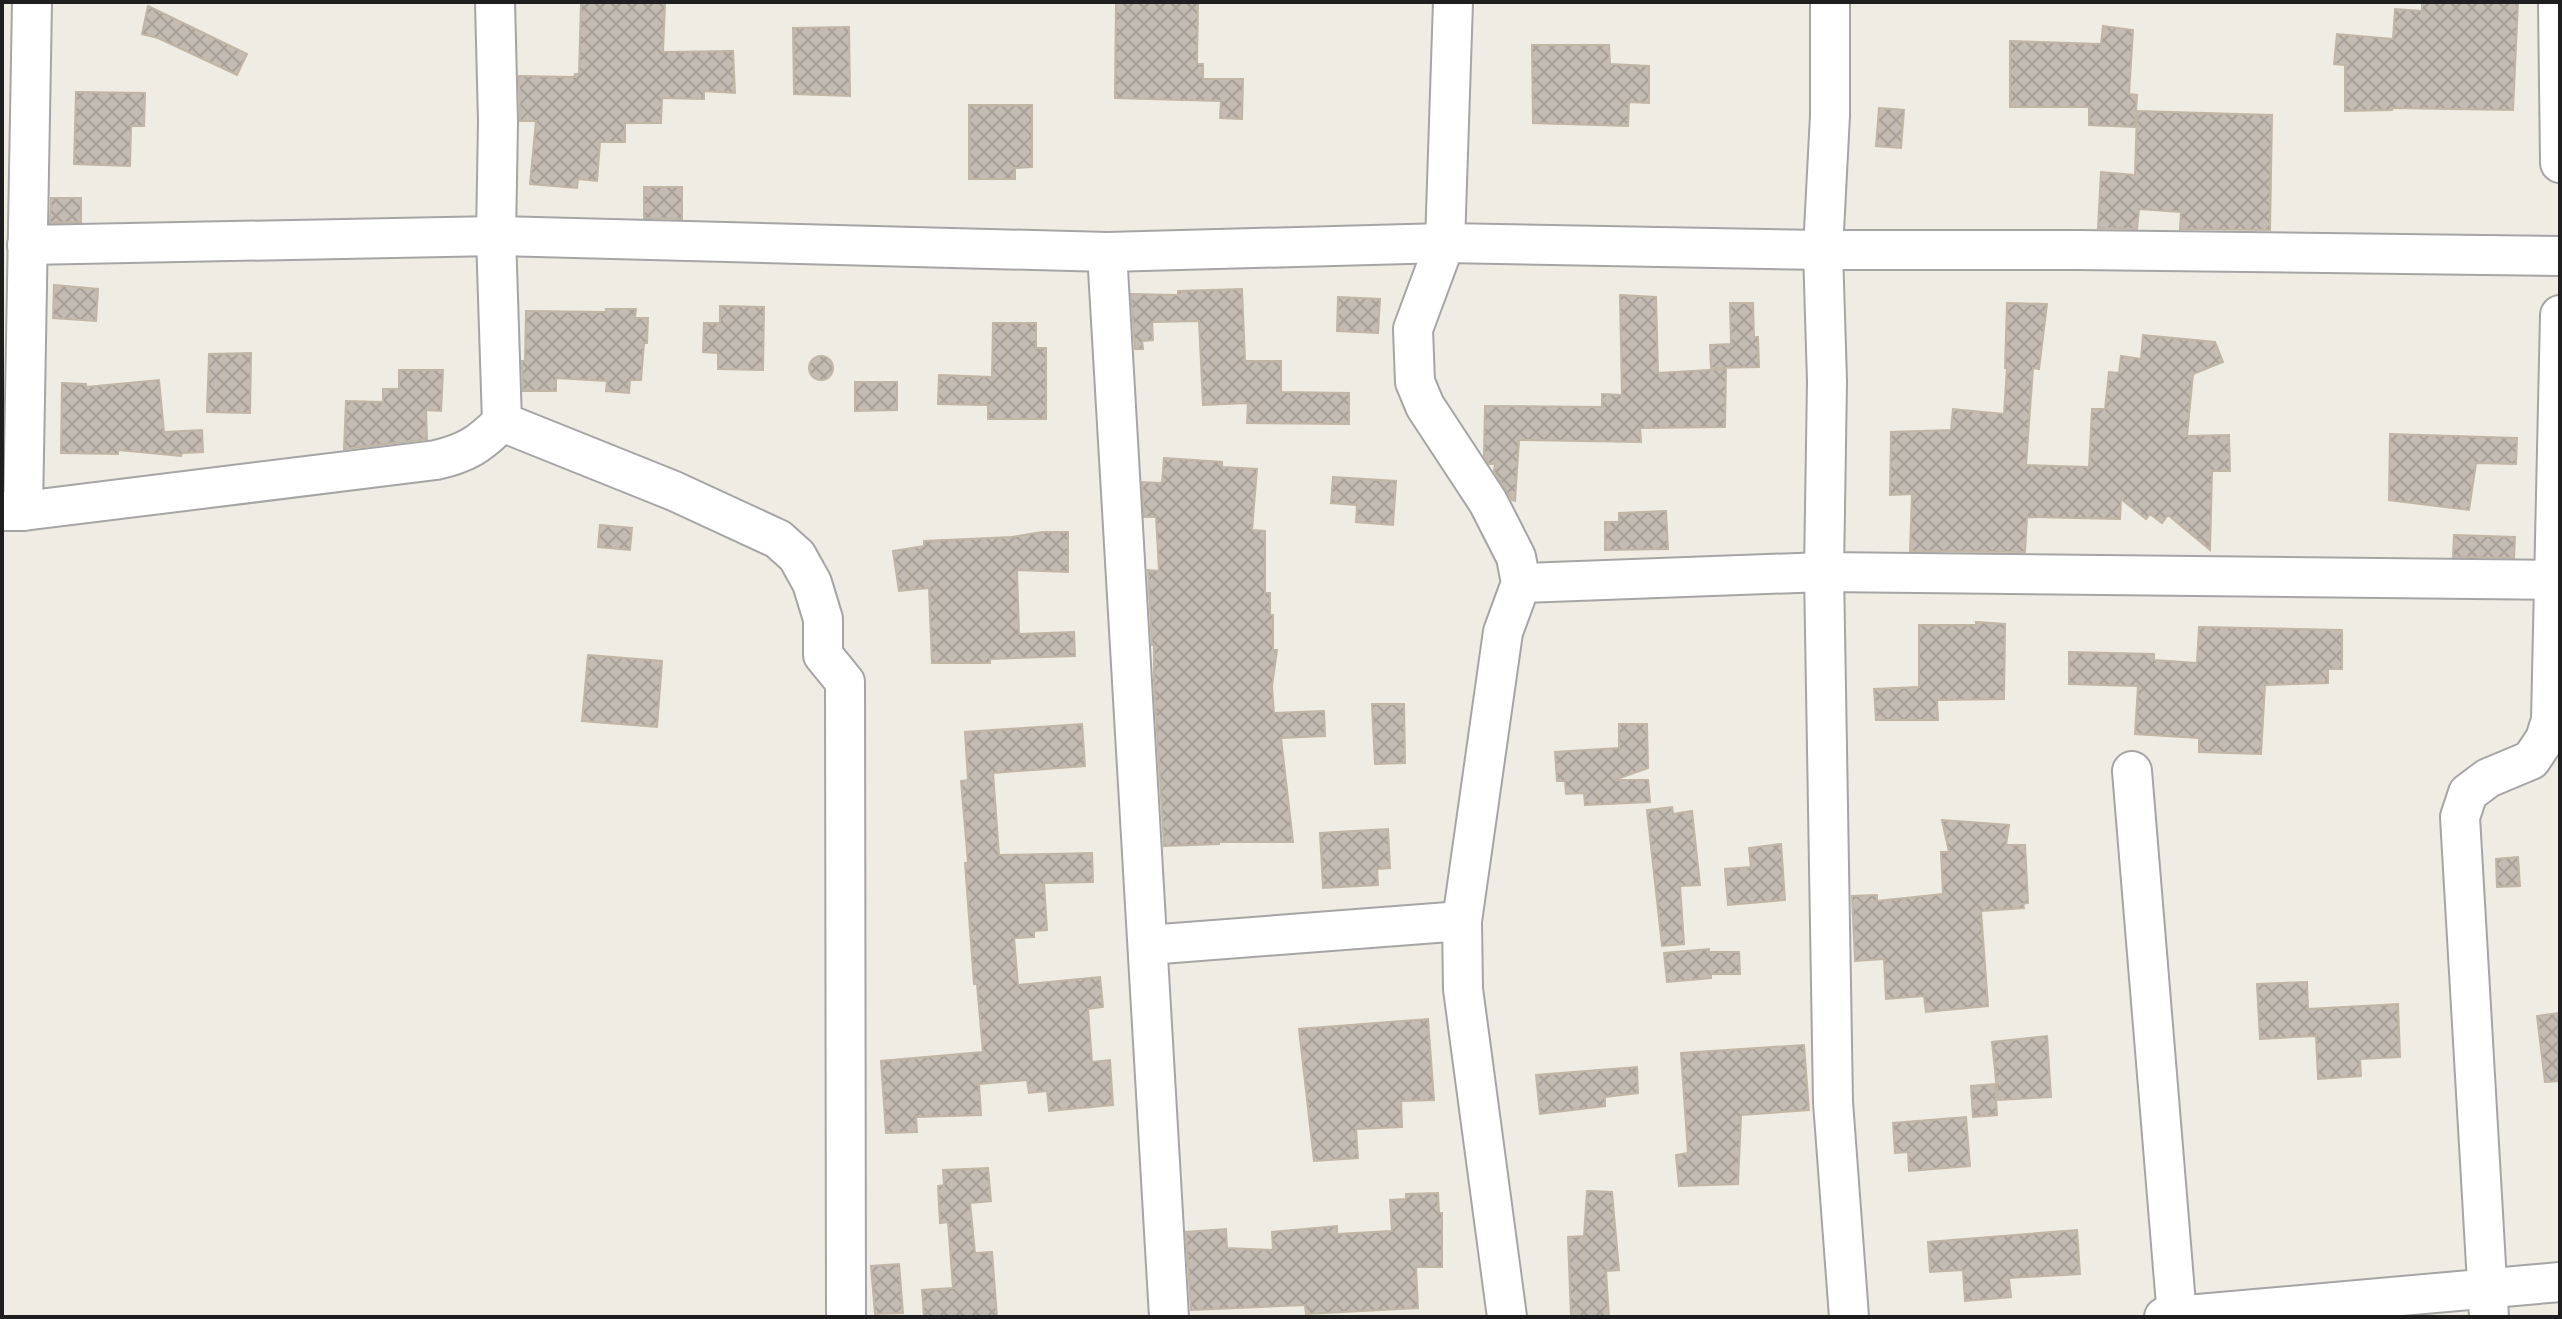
<svg xmlns="http://www.w3.org/2000/svg" width="2562" height="1319" font-family="Quicksand,sans-serif">
	<style>
		.building { fill: url(#building-cross-hatch); stroke: #c1b5a6; stroke-width: 2 }
		.lines { fill: none; stroke-linecap: round; stroke-linejoin: round }
		.minor-casing { stroke: #a5a5a5; stroke-width: 42 }
		.minor { stroke: #fff; stroke-width: 38 }
	</style>
	<defs>
		<pattern id="building-cross-hatch" width="8" height="8" patternUnits="userSpaceOnUse" patternTransform="scale(2)"><rect width="8" height="8" fill="#c4bcb3"/><path d="M0 0l8 8M0 8l8-8" fill="none" stroke="#a8a19a"/></pattern>
	</defs>
	<rect width="100%" height="100%" fill="#efece3"/>
	<g class="building">
		<path d="M 1116,2 L 1198,2 L 1197,64 L 1203,64 L 1203,79 L 1243,79 L 1242,119 L 1220,118 L 1221,101 L 1115,98 Z"/>
		<path d="M 2422,2 L 2518,2 L 2513,110 L 2392,108 L 2392,110 L 2345,111 L 2345,65 L 2334,64 L 2337,34 L 2393,39 L 2395,9 L 2422,11 Z"/>
		<path d="M 581,3 L 665,3 L 663,52 L 733,51 L 735,93 L 704,91 L 704,99 L 662,98 L 661,123 L 625,123 L 625,142 L 600,142 L 597,181 L 578,179 L 577,188 L 530,184 L 536,121 L 520,121 L 519,76 L 574,77 L 575,74 L 579,74 Z"/>
		<path d="M 148,6 L 247,54 L 237,75 L 158,38 L 142,34 Z"/>
		<path d="M 2103,26 L 2133,30 L 2129,94 L 2137,95 L 2135,127 L 2089,125 L 2089,107 L 2010,107 L 2010,41 L 2101,44 Z"/>
		<path d="M 849,27 L 850,96 L 794,94 L 793,28 Z"/>
		<path d="M 1532,45 L 1609,45 L 1610,64 L 1649,66 L 1649,103 L 1629,102 L 1628,126 L 1533,123 Z"/>
		<path d="M 76,92 L 145,93 L 144,126 L 131,126 L 130,166 L 74,164 Z"/>
		<path d="M 969,105 L 1032,105 L 1032,167 L 1015,168 L 1015,179 L 969,179 Z"/>
		<path d="M 1879,108 L 1904,110 L 1901,148 L 1876,146 Z"/>
		<path d="M 2137,111 L 2272,115 L 2270,230 L 2180,229 L 2181,212 L 2139,209 L 2137,229 L 2098,228 L 2101,172 L 2135,175 Z"/>
		<path d="M 644,187 L 682,187 L 682,219 L 644,218 Z"/>
		<path d="M 51,198 L 81,198 L 81,222 L 50,223 Z"/>
		<path d="M 54,285 L 98,289 L 96,321 L 53,318 Z"/>
		<path d="M 1242,289 L 1245,361 L 1281,361 L 1281,392 L 1349,393 L 1349,424 L 1247,423 L 1248,403 L 1203,405 L 1199,321 L 1152,322 L 1153,340 L 1142,341 L 1143,349 L 1135,349 L 1131,294 L 1178,295 L 1178,291 Z"/>
		<path d="M 1620,295 L 1656,297 L 1658,373 L 1726,369 L 1725,427 L 1640,428 L 1641,442 L 1519,440 L 1515,501 L 1512,500 L 1494,471 L 1495,464 L 1489,464 L 1484,456 L 1485,406 L 1602,407 L 1602,394 L 1622,395 Z"/>
		<path d="M 1338,297 L 1380,299 L 1378,333 L 1337,331 Z"/>
		<path d="M 1730,303 L 1753,303 L 1754,337 L 1758,337 L 1759,367 L 1711,368 L 1710,345 L 1731,344 Z"/>
		<path d="M 2007,303 L 2047,304 L 2039,369 L 2033,368 L 2026,465 L 2089,467 L 2092,409 L 2105,409 L 2109,372 L 2119,373 L 2121,356 L 2141,359 L 2143,335 L 2215,342 L 2223,362 L 2193,374 L 2187,436 L 2229,435 L 2230,471 L 2212,471 L 2210,550 L 2168,515 L 2162,523 L 2150,514 L 2146,519 L 2121,499 L 2120,519 L 2027,517 L 2025,552 L 1910,551 L 1912,494 L 1890,495 L 1891,432 L 1951,430 L 1953,409 L 2004,414 L 2007,368 L 2005,368 Z"/>
		<path d="M 720,306 L 764,307 L 763,370 L 718,369 L 718,353 L 703,352 L 704,323 L 720,323 Z"/>
		<path d="M 606,309 L 636,309 L 635,318 L 648,318 L 647,343 L 644,343 L 641,380 L 630,380 L 629,393 L 606,391 L 607,381 L 556,378 L 556,391 L 523,391 L 522,361 L 525,361 L 526,311 L 606,312 Z"/>
		<path d="M 993,323 L 1036,323 L 1036,348 L 1046,348 L 1046,419 L 988,419 L 988,405 L 938,404 L 939,375 L 992,377 Z"/>
		<path d="M 251,353 L 250,413 L 207,412 L 209,354 Z"/>
		<circle cx="821" cy="368" r="12"/>
		<path d="M 399,370 L 443,370 L 441,411 L 426,410 L 427,439 L 344,449 L 346,401 L 383,402 L 383,389 L 399,389 Z"/>
		<path d="M 159,380 L 164,432 L 202,430 L 203,452 L 182,453 L 181,456 L 118,450 L 118,454 L 61,453 L 62,383 L 86,384 L 86,387 Z"/>
		<path d="M 855,382 L 897,382 L 897,410 L 855,411 Z"/>
		<path d="M 2390,434 L 2517,438 L 2516,464 L 2476,463 L 2469,510 L 2389,500 Z"/>
		<path d="M 1164,458 L 1222,462 L 1222,467 L 1257,469 L 1252,530 L 1265,531 L 1265,593 L 1270,593 L 1270,615 L 1273,615 L 1273,650 L 1277,650 L 1272,686 L 1274,713 L 1324,711 L 1325,736 L 1281,738 L 1293,842 L 1219,842 L 1219,844 L 1164,846 L 1154,681 L 1154,645 L 1152,645 L 1148,570 L 1159,571 L 1156,517 L 1144,517 L 1142,482 L 1162,483 Z"/>
		<path d="M 1333,477 L 1396,481 L 1393,525 L 1356,522 L 1357,505 L 1331,503 Z"/>
		<path d="M 1666,511 L 1668,549 L 1605,550 L 1605,522 L 1619,522 L 1619,513 Z"/>
		<path d="M 600,525 L 632,528 L 630,550 L 598,547 Z"/>
		<path d="M 1042,532 L 1068,532 L 1068,572 L 1017,570 L 1019,634 L 1074,632 L 1075,656 L 990,659 L 990,663 L 932,663 L 929,588 L 899,591 L 893,551 L 924,546 L 924,541 L 1012,537 Z"/>
		<path d="M 2454,535 L 2515,537 L 2514,558 L 2453,557 Z"/>
		<path d="M 1976,622 L 2005,624 L 2004,699 L 1937,700 L 1938,720 L 1876,720 L 1874,689 L 1919,687 L 1919,625 L 1976,625 Z"/>
		<path d="M 2199,627 L 2342,630 L 2342,669 L 2328,669 L 2328,683 L 2265,685 L 2261,754 L 2199,752 L 2199,738 L 2135,734 L 2138,686 L 2069,684 L 2069,652 L 2154,654 L 2154,660 L 2197,663 Z"/>
		<path d="M 588,655 L 662,661 L 657,727 L 582,721 Z"/>
		<path d="M 1372,704 L 1404,704 L 1405,763 L 1375,764 Z"/>
		<path d="M 1082,724 L 1085,766 L 993,773 L 999,855 L 1092,853 L 1093,882 L 1044,883 L 1047,930 L 1034,931 L 1034,937 L 1014,938 L 1018,985 L 1100,977 L 1103,1007 L 1088,1009 L 1092,1062 L 1110,1060 L 1113,1105 L 1049,1111 L 1047,1091 L 1029,1093 L 1027,1080 L 979,1084 L 981,1115 L 916,1117 L 917,1132 L 886,1133 L 881,1061 L 983,1052 L 977,984 L 974,984 L 965,863 L 968,863 L 961,781 L 968,780 L 965,732 Z"/>
		<path d="M 1619,724 L 1647,724 L 1648,768 L 1614,780 L 1648,780 L 1650,802 L 1585,805 L 1584,793 L 1566,794 L 1565,781 L 1557,781 L 1555,752 L 1619,748 Z"/>
		<path d="M 1672,807 L 1673,814 L 1692,811 L 1700,885 L 1680,886 L 1684,944 L 1662,946 L 1647,810 Z"/>
		<path d="M 1942,820 L 2009,825 L 2006,845 L 2025,845 L 2028,903 L 2023,904 L 2024,908 L 1981,911 L 1988,1006 L 1926,1012 L 1924,996 L 1886,999 L 1884,959 L 1855,961 L 1852,896 L 1877,895 L 1877,901 L 1943,894 L 1941,852 L 1949,852 Z"/>
		<path d="M 1388,829 L 1390,868 L 1377,869 L 1378,885 L 1323,888 L 1320,833 Z"/>
		<path d="M 1781,844 L 1785,900 L 1728,905 L 1725,869 L 1751,867 L 1749,848 Z"/>
		<path d="M 2518,857 L 2520,886 L 2497,887 L 2496,859 Z"/>
		<path d="M 1709,949 L 1709,952 L 1739,952 L 1740,974 L 1711,974 L 1711,978 L 1667,982 L 1664,953 Z"/>
		<path d="M 2307,982 L 2308,1009 L 2398,1004 L 2400,1057 L 2360,1059 L 2361,1076 L 2318,1079 L 2316,1036 L 2260,1039 L 2257,984 Z"/>
		<path d="M 2560,1013 L 2560,1081 L 2545,1082 L 2537,1016 Z"/>
		<path d="M 1428,1019 L 1434,1100 L 1401,1101 L 1402,1127 L 1356,1129 L 1358,1158 L 1314,1161 L 1299,1029 Z"/>
		<path d="M 2047,1036 L 2051,1097 L 1998,1100 L 1992,1042 Z"/>
		<path d="M 1804,1045 L 1809,1110 L 1741,1115 L 1738,1184 L 1679,1186 L 1676,1155 L 1688,1153 L 1681,1053 Z"/>
		<path d="M 1637,1067 L 1638,1093 L 1605,1097 L 1605,1106 L 1540,1114 L 1536,1075 Z"/>
		<path d="M 1995,1084 L 1997,1115 L 1973,1117 L 1971,1086 Z"/>
		<path d="M 1966,1117 L 1970,1166 L 1909,1171 L 1908,1152 L 1895,1153 L 1893,1123 Z"/>
		<path d="M 988,1168 L 991,1201 L 970,1203 L 975,1253 L 992,1252 L 997,1317 L 924,1317 L 922,1290 L 953,1288 L 948,1222 L 940,1223 L 938,1186 L 944,1185 L 943,1170 Z"/>
		<path d="M 1587,1191 L 1612,1192 L 1619,1270 L 1606,1271 L 1609,1317 L 1571,1317 L 1568,1237 L 1584,1236 Z"/>
		<path d="M 1438,1193 L 1439,1213 L 1442,1213 L 1442,1267 L 1416,1267 L 1418,1308 L 1306,1314 L 1305,1305 L 1191,1310 L 1186,1232 L 1226,1229 L 1227,1248 L 1273,1250 L 1272,1232 L 1337,1226 L 1337,1234 L 1392,1231 L 1390,1200 L 1406,1199 L 1406,1194 Z"/>
		<path d="M 2077,1230 L 2080,1274 L 2009,1278 L 2011,1297 L 1965,1301 L 1963,1270 L 1930,1272 L 1928,1242 Z"/>
		<path d="M 899,1264 L 903,1313 L 875,1314 L 871,1266 Z"/>
	</g>
	<g class="lines">
		<g class="minor-casing">
			<g id="minor">
				<path d="M 1453,2 L 1445,243 L 1413,329 L 1415,382 L 1425,406 L 1488,502 L 1516,557 L 1521,583 L 1503,632 L 1462,921 L 1463,989 L 1507,1317"/>
				<path d="M 1830,2 L 1830,115 L 1823,250 L 1827,381 L 1824,572 L 1833,1102 L 1849,1317"/>
				<path d="M 2558,2 L 2560,163"/>
				<path d="M 27,245 L 496,236 L 1107,252 L 1445,243 L 1823,250 L 2077,250 L 2560,256"/>
				<path d="M 1107,252 L 1169,1317"/>
				<path d="M 502,422 L 674,491 L 778,539 L 797,556 L 812,583 L 823,619 L 823,655 L 845,682 L 846,1317"/>
				<path d="M 2,511 L 23,511 L 436,460 C 467,453 480,444 502,422 L 496,236 L 498,122 L 495,2"/>
				<path d="M 23,511 L 32,2"/>
				<path d="M 1521,583 L 1824,572 L 2560,580"/>
				<path d="M 2132,771 L 2177,1317"/>
				<path d="M 1148,945 L 1462,921"/>
				<path d="M 2164,1317 L 2560,1282"/>
				<path d="M 2489,1317 L 2460,817 L 2468,793 L 2488,778 L 2531,760 L 2545,739 L 2551,720 L 2560,315"/>
			</g>
		</g>
		<use href="#minor" class="minor"/>
	</g>
	<rect width="2562" height="1319" fill="none" stroke="#1e1e1e" stroke-width="8"/>
</svg>
